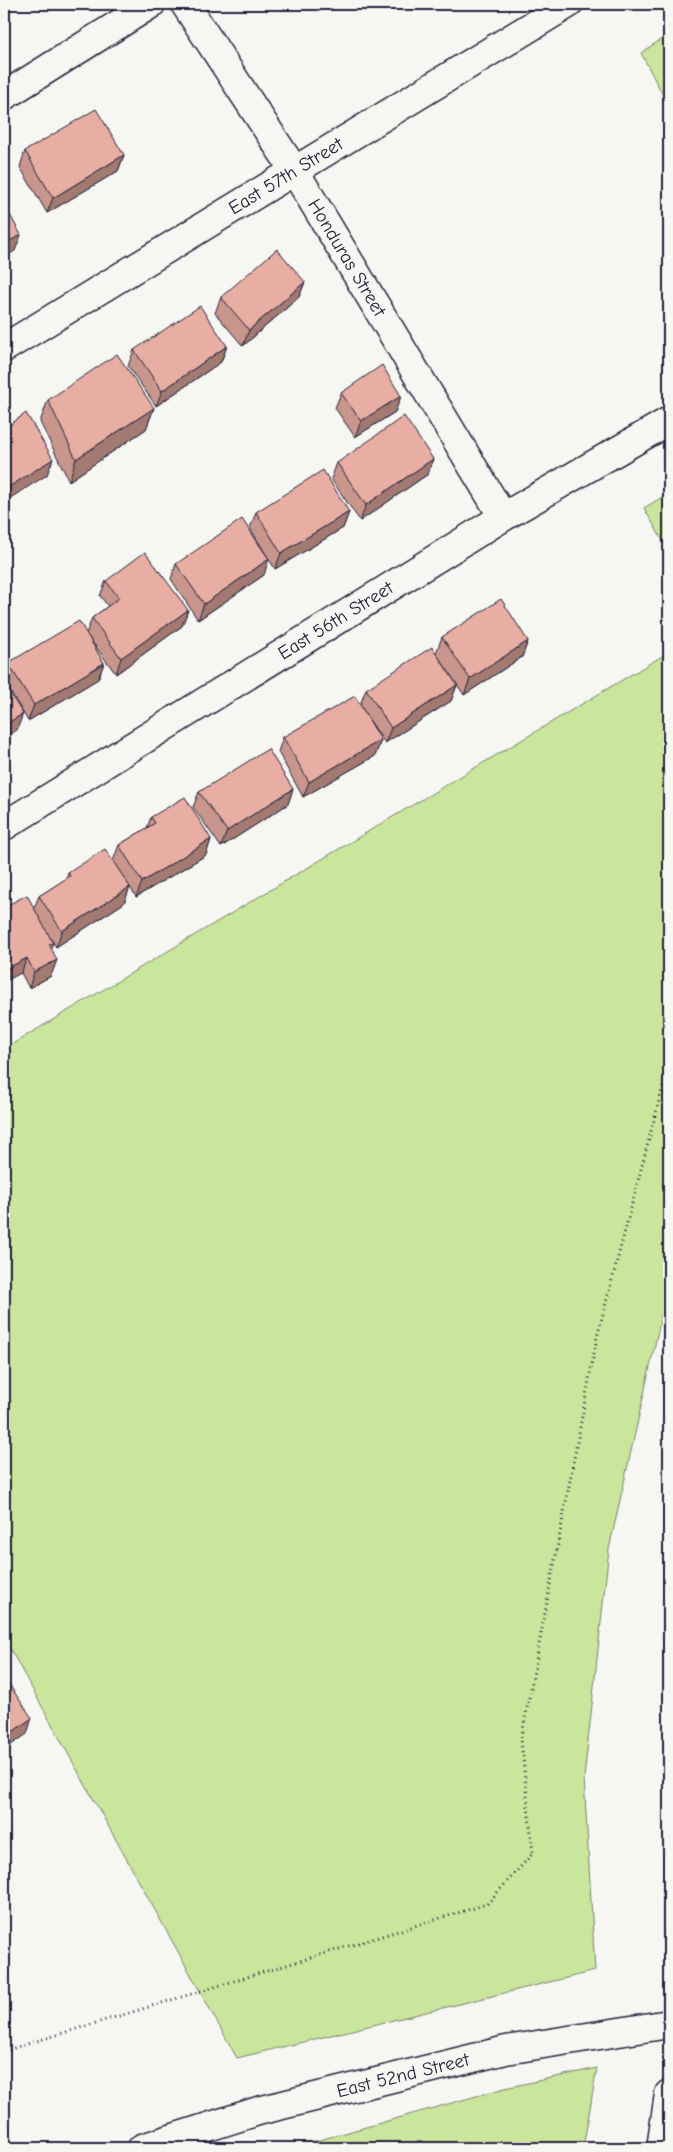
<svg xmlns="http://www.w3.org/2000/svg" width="673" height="2152" font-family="'Comic Neue',sans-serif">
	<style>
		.green { fill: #cae59c; stroke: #76846c }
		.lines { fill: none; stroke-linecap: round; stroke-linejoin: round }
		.street-casing { stroke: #22223b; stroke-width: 31 }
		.secondary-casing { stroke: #22223b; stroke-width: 31 }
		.highway-casing { stroke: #22223b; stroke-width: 31 }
		.path { stroke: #22223b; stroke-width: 3; stroke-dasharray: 1 4; stroke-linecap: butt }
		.street { stroke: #f6f6f2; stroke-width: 28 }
		.secondary { stroke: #f6f6f2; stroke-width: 28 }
		.highway { stroke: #f6f6f2; stroke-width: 28 }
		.wall { fill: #c8968c; stroke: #22223b }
		.shaded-wall { fill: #a27a72; stroke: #22223b }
		.building { fill: #e8aea3; stroke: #22223b }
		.labels { text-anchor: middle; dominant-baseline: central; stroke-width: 5; stroke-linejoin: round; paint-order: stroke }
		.street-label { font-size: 19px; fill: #22223b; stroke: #f6f6f2 }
	</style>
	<rect width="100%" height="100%" fill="#f6f6f2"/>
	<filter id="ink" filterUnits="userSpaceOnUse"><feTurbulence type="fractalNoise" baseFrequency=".02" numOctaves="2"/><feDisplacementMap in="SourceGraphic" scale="10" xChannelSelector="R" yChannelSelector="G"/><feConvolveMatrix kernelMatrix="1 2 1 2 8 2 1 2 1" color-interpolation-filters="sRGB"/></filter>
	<g filter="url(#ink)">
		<g class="green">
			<path d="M 669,34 L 669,107 L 641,53 Z"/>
			<path d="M 669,493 L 669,552 L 644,508 Z"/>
			<path d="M 669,652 L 669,1282 L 609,1549 L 584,1778 L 595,1971 L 237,2058 L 4,1638 L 4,1049 Z"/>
			<path d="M 597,2068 L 583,2148 L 291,2148 L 505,2088 Z"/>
		</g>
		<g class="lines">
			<g class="street-casing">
				<g id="street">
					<path id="s1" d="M 185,4 L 294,170 L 503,517"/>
					<path d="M 4,96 L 151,4"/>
					<path id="s2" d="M 4,348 L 568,4"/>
					<path id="s3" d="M 4,826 L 503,517 L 669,421"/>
				</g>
			</g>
			<g class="secondary-casing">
				<g id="secondary">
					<path id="s4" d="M 142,2148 L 258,2111 L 506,2050 L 669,2024"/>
				</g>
			</g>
			<g class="highway-casing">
				<path id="highway" d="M 661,2148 L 669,2094"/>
			</g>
			<path class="path" d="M 4,2051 L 487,1904 L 533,1853 L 521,1740 L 597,1337 L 669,1063"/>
			<use href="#street" class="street"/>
			<use href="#secondary" class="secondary"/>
			<use href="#highway" class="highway"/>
		</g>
		<g class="wall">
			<path d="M 25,151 L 124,155 L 118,171 L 47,213 L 20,167 Z"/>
			<path d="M 305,282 L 299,297 L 243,346 L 215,313 L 221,297 Z"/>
			<path d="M 227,346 L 221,362 L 156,406 L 128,366 L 134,350 Z"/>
			<path d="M 341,393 L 401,396 L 395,412 L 355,437 L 335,408 Z"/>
			<path d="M 48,400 L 154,408 L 146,429 L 69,481 L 40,422 Z"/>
			<path d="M 433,459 L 428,474 L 360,521 L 331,479 L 337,463 Z"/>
			<path d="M 256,512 L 349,512 L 343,528 L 275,569 L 250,528 Z"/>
			<path d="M 176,564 L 264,575 L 198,620 L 171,579 Z"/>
			<path d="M 106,581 L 188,610 L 182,626 L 116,674 L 87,635 L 104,663 L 98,679 L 28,721 L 4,681 L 4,675 L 8,663 L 86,634 L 92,618 L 108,606 L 100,596 Z"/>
			<path d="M 442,637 L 528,641 L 522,657 L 464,695 L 436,653 Z"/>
			<path d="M 457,685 L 451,701 L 385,743 L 362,709 L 381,740 L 375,756 L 303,797 L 278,752 L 283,737 L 360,705 L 366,689 Z"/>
			<path d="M 293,789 L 288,804 L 221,847 L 193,807 L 199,792 Z"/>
			<path d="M 151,817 L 211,839 L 206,855 L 136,897 L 130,887 L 124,903 L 56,947 L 51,939 L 53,943 L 51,948 L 51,976 L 29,988 L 21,973 L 34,908 L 39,896 L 66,879 L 68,873 L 113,861 L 119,845 L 147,828 Z"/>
		</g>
		<g class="shaded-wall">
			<path d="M 124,155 L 118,171 L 47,213 L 53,198 Z"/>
			<path d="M 21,235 L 15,251 L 4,257 L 4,244 Z"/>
			<path d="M 305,282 L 299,297 L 243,346 L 249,330 Z"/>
			<path d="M 227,346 L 221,362 L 156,406 L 162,391 Z"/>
			<path d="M 401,396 L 395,412 L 355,437 L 361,421 Z"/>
			<path d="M 154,408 L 146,429 L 69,481 L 76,459 Z"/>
			<path d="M 53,459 L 47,475 L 4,502 L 4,490 Z"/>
			<path d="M 433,459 L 428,474 L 360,521 L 366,505 Z"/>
			<path d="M 349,512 L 343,528 L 275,569 L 281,553 Z"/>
			<path d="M 269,559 L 264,575 L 198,620 L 204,604 Z"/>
			<path d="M 188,610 L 182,626 L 116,674 L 121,658 Z"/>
			<path d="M 528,641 L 522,657 L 464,695 L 470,679 Z"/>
			<path d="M 104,663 L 98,679 L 28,721 L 34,705 Z"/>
			<path d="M 457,685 L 451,701 L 385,743 L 391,728 Z"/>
			<path d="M 23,714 L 17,730 L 4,738 L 4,725 Z"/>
			<path d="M 381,740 L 375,756 L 303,797 L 309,782 Z"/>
			<path d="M 293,789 L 288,804 L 221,847 L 227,831 Z"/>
			<path d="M 211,839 L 206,855 L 136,897 L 142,882 Z"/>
			<path d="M 130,887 L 124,903 L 56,947 L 62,931 Z"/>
			<path d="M 27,958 L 21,973 L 4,982 L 4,970 Z"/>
			<path d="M 57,960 L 51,976 L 29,988 L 34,972 Z"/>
			<path d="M 32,1718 L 27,1734 L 4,1750 L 4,1738 Z"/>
		</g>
		<g class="building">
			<path d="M 96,109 L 124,155 L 53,198 L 25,151 Z"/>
			<path d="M 4,204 L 21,235 L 4,244 Z"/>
			<path d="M 277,249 L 305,282 L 249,330 L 221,297 Z"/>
			<path d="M 200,306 L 227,346 L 162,391 L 134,350 Z"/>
			<path d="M 117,354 L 154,408 L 76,459 L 48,400 Z"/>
			<path d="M 382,365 L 401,396 L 361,421 L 341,393 Z"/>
			<path d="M 26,413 L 53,459 L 4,490 L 4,429 Z"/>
			<path d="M 404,416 L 433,459 L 366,505 L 337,463 Z"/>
			<path d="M 323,470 L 349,512 L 281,553 L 256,512 Z"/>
			<path d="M 242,519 L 269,559 L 204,604 L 176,564 Z"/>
			<path d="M 145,552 L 188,610 L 121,658 L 92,618 L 119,598 L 106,581 Z"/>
			<path d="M 501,599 L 528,641 L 470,679 L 442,637 Z"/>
			<path d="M 79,621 L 104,663 L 34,705 L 8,663 Z"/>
			<path d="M 432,647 L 457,685 L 391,728 L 366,689 Z"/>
			<path d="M 4,684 L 23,714 L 4,725 Z"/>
			<path d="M 355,696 L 381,740 L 309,782 L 283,737 Z"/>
			<path d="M 268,749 L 293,789 L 227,831 L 199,792 Z"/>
			<path d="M 185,797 L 211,839 L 142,882 L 119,845 L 155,823 L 151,817 Z"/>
			<path d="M 105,849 L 130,887 L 62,931 L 39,896 L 70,876 L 68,873 Z"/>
			<path d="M 27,895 L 53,943 L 49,944 L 57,960 L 34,972 L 27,958 L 4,970 L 4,907 Z"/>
			<path d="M 8,1683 L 32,1718 L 4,1738 L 4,1686 Z"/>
		</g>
	</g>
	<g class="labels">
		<g class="street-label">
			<text stroke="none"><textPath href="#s2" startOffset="330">East 57th Street</textPath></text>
			<text stroke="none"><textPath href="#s1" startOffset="301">Honduras Street</textPath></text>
			<text stroke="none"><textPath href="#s3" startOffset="390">East 56th Street</textPath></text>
			<text stroke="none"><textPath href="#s4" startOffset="271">East 52nd Street</textPath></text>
		</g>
	</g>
	<rect width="673" height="2152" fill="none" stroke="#f6f6f2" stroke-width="20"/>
	<rect x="10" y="10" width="653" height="2132" fill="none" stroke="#22223b" stroke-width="2" filter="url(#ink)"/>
</svg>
